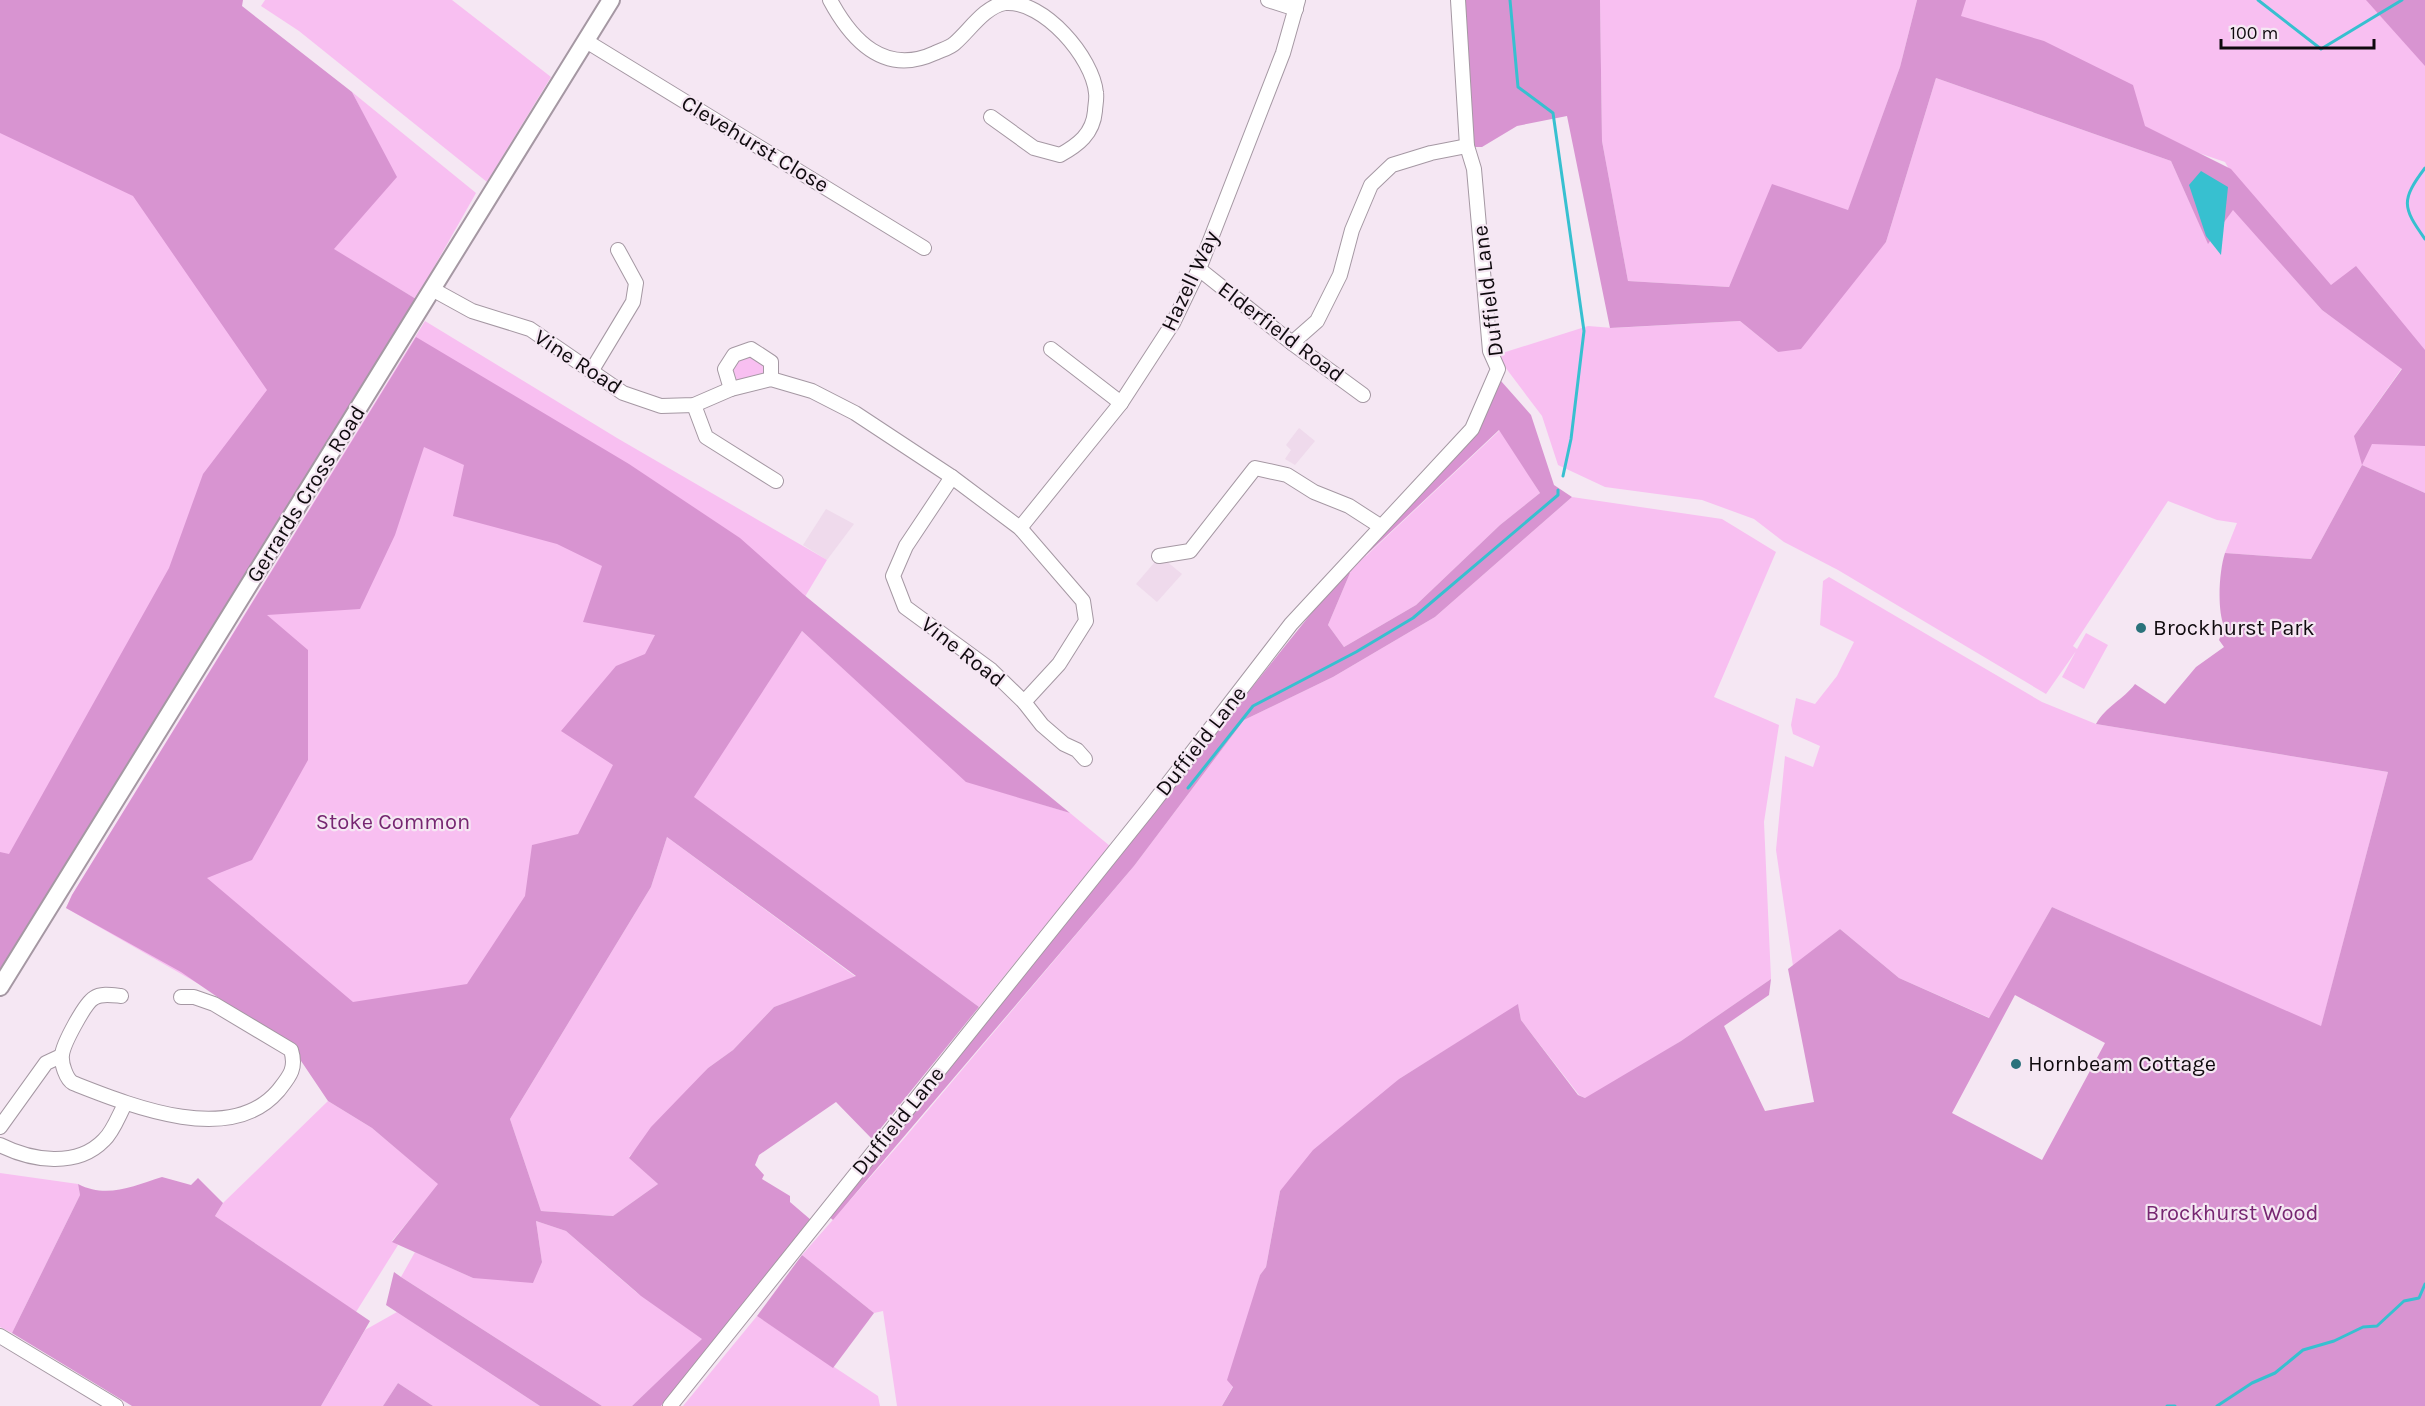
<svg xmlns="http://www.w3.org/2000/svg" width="2425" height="1406" font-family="Karla,sans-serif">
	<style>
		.built { fill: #efdaec }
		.green { fill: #f8bff1 }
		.forest { fill: #d894d1; fill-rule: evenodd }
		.water { fill: #37c0d0 }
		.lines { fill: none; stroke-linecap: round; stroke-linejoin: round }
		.stream { stroke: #37c0d0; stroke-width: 3 }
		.minor-casing { stroke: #a598a3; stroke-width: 16 }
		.major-casing { stroke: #a598a3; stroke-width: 20 }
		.minor { stroke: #fff; stroke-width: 14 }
		.major { stroke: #fff; stroke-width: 16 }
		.poi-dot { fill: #2a727b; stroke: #f5e7f3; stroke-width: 2 }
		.labels { text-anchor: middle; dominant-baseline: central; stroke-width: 4.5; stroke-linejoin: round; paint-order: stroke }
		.street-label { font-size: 22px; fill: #0f0a0e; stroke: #f5e7f3 }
		.poi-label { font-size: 22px; fill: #0f0a0e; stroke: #f5e7f3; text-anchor: start }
		.park-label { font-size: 22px; fill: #762671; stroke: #f5e7f3 }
	</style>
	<rect width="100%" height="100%" fill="#f5e7f3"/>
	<g class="built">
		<path d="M 1299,428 L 1315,441 L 1295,465 L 1285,459 L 1291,450 L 1286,445 Z"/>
		<path d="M 826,509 L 854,524 L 827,560 L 803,545 Z"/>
		<path d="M 1160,556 L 1182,574 L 1157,602 L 1136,584 Z"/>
	</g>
	<g class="green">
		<path d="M 265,0 L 452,0 L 551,77 L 487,182 L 299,31 L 261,6 Z"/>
		<path d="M 1600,0 L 1917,0 L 1900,67 L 1848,211 L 1773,185 L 1729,287 L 1628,281 L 1602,141 Z"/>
		<path d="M 1950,0 L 2425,0 L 2425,493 L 2362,465 L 2311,559 L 2225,553 L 2237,523 L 2217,520 L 2168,501 L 2073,646 L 2077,649 L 2086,633 L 2108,645 L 2084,689 L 2062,677 L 2076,651 L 2046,694 L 1838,570 L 1784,542 L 1754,519 L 1702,500 L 1605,487 L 1558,465 L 1542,416 L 1496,355 L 1588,326 L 1613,328 L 1740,321 L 1778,352 L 1886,242 L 1936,78 L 2171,161 L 2208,243 L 2233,209 L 2322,310 L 2402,368 L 2354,436 L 2382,414 L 2424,362 L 2262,228 L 2225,162 L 1939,64 Z"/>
		<path d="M 0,52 L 408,311 L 0,969 Z"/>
		<path d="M 352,92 L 476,193 L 416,299 L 333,249 L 396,177 Z"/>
		<path d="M 425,321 L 617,438 L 827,560 L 477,1143 L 66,908 L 72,895 Z"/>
		<path d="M 753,356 L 761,359 L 765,369 L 762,377 L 738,382 L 732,378 L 731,365 L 735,359 Z"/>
		<path d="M 1500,430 L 1540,493 L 1500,525 L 1416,605 L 1344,647 L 1328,625 L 1350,573 L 1346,570 L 1360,552 L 1366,556 Z"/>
		<path d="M 1572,497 L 1722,519 L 1776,552 L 1714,697 L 1779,725 L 1764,822 L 1771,979 L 1681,1041 L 1592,1097 L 1585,1098 L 1579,1095 L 1521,1020 L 1518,1005 L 1399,1079 L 1280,1191 L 1266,1267 L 1260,1275 L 1233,1386 L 1222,1406 L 897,1406 L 883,1311 L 874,1313 L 802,1255 L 902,1141 L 1134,866 L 1244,720 L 1333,677 L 1435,617 Z"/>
		<path d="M 1829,577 L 2042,702 L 2096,724 L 2388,772 L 2321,1027 L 2052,907 L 1990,1018 L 1899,978 L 1840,929 L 1793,966 L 1776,850 L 1785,756 L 1813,767 L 1820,746 L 1793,734 L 1791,725 L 1796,698 L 1815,704 L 1837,676 L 1854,642 L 1820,625 L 1823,581 Z"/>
		<path d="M 802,631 L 966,781 L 1070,813 L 1110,846 L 979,1007 L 693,797 Z"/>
		<path d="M 667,837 L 856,977 L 774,1007 L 733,1050 L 708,1068 L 629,1157 L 658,1184 L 613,1216 L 541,1211 L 510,1119 L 651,887 Z"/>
		<path d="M 328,1101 L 372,1128 L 439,1184 L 392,1241 L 398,1245 L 356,1312 L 215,1216 L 223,1203 Z"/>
		<path d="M 0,1173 L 78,1184 L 80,1195 L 12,1333 L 0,1327 Z"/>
		<path d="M 536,1221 L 566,1231 L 636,1292 L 703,1339 L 632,1406 L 602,1406 L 401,1277 L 415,1252 L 473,1278 L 542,1262 Z"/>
		<path d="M 397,1312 L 540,1406 L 433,1406 L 398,1383 L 383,1406 L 321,1406 L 365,1330 Z"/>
		<path d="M 757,1316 L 878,1396 L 880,1406 L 683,1406 Z"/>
	</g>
	<g class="forest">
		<path d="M 0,0 L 243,0 L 242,6 L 352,92 L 397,177 L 334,249 L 416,299 L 0,969 L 0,852 L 9,854 L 169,568 L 203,474 L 267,390 L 133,196 L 0,133 Z"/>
		<path d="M 1462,0 L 1600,0 L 1602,141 L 1628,281 L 1729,287 L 1772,184 L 1848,210 L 1900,67 L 1917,0 L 1966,0 L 1961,16 L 2044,41 L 2133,85 L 2145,126 L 2231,169 L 2331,285 L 2356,266 L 2425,350 L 2425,446 L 2372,444 L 2362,465 L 2425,493 L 2425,1406 L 1222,1406 L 1233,1387 L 1227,1380 L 1260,1275 L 1266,1267 L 1280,1191 L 1313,1150 L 1399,1079 L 1518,1004 L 1521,1020 L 1578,1095 L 1585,1098 L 1681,1041 L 1771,979 L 1769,995 L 1724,1026 L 1765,1111 L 1814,1102 L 1788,969 L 1840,929 L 1899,978 L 1989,1018 L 2052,907 L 2321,1026 L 2388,772 L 2096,724 C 2106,706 2123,700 2135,684 L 2165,704 L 2196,667 L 2224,647 L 2219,640 L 2224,626 C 2217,610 2219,571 2225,553 L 2311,559 L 2362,465 L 2354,436 L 2402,369 L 2322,310 L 2233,210 L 2208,244 L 2171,161 L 1936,78 L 1886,242 L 1801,349 L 1778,352 L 1740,321 L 1610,328 L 1567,116 L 1517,126 L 1482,147 L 1471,147 ZM 2015,995 L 2105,1043 L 2042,1160 L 1952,1113 Z"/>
		<path d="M 2366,0 L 2425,0 L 2425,66 Z"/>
		<path d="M 416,337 L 629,464 L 740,538 L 803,594 L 1070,813 L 966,782 L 802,631 L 694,797 L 979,1007 L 872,1139 L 836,1102 L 759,1155 L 755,1165 L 764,1175 L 762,1179 L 790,1196 L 790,1202 L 811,1220 L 661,1406 L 632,1406 L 702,1339 L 641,1296 L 566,1231 L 536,1221 L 542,1262 L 533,1283 L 473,1278 L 392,1242 L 438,1184 L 372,1128 L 328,1101 L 293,1049 L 181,972 L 66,908 L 72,895 ZM 424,447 L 464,465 L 453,516 L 557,544 L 602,566 L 583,622 L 655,635 L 645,654 L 616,666 L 561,731 L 613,765 L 578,834 L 532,845 L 525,896 L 467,984 L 353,1002 L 207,878 L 252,860 L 308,760 L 308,650 L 267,615 L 360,609 L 395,535 ZM 667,837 L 856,976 L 774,1007 L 733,1050 L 708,1068 L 651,1127 L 629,1158 L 658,1184 L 613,1216 L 541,1211 L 510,1119 L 651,887 Z"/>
		<path d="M 1501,381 L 1531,415 L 1554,485 L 1572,497 L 1435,617 L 1333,677 L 1244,720 L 1134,866 L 833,1220 L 827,1215 L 1125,839 L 1233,711 L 1346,570 L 1350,573 L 1328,625 L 1344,647 L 1416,605 L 1500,525 L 1540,493 L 1499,430 L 1365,556 L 1360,552 L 1466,446 L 1487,411 Z"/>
		<path d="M 162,1177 L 191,1185 L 198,1178 L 223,1203 L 215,1216 L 370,1321 L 321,1406 L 132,1406 L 12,1333 L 80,1195 L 78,1184 C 107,1199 133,1186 162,1177 Z"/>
		<path d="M 802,1255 L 874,1313 L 833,1368 L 757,1316 Z"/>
		<path d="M 394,1272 L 401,1277 L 602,1406 L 540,1406 L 386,1305 Z"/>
		<path d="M 398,1383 L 433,1406 L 383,1406 Z"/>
	</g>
	<path class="water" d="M 2201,171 L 2228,187 L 2221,255 L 2206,236 L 2189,185 Z"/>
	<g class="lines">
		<g class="stream">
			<path d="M 1510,0 L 1518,87 L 1553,113 L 1584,331 L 1571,439 L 1563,476"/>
			<path d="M 2258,0 L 2321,49 L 2402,0"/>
			<path d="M 2425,168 C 2401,200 2402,207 2425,239"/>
			<path d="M 1188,788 L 1253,706 L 1356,652 L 1413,618 L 1558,495 L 1558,490"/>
			<path d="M 2167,1406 L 2175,1406"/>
			<path d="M 2217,1406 L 2252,1383 L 2275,1373 L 2303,1350 L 2334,1341 L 2363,1327 L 2377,1326 L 2404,1301 L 2419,1298 L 2425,1284"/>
		</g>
		<g class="minor-casing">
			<g id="minor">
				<path d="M 830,0 C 852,41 885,76 935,53 C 941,50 950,48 955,43 C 970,30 984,7 1005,3 C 1044,0 1093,58 1096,93 C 1097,99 1095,106 1095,111 C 1093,134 1078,145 1060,155 L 1034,148 L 991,117"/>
				<path d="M 1268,0 L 1296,9"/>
				<path d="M 586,41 L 924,248"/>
				<path d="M 1199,269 L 1292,343 L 1363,395"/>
				<path d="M 432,289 L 472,311 L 530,329 L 623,393 L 661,406 L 694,405 L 731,389 L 771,379 L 812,391 L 855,413 L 952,477 L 1020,528 L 1083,601 L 1086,621 L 1059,664 L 1024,702"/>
				<path d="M 1292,343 L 1317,321 L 1340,275 L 1352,230 L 1371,185 L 1392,165 L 1431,153 L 1467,146"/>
				<path d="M 1051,349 L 1121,403"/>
				<path d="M 592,370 L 633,302 L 636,283 L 618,250"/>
				<path d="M 731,389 L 725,369 L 734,355 L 751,349 L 771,362 L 771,379"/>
				<path d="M 694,405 L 706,437 L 776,481"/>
				<path d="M 952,477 L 906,546 L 893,576 L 905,607 L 991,670 L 1024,702 L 1042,725 L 1064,744 L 1077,750 L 1085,759"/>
				<path d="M 1020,528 L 1121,403 L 1173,323 L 1199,269 L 1283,53 L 1298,0"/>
				<path d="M 1159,556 L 1190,551 L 1255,468 L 1287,475 L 1314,492 L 1349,506 L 1380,526"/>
				<path d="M 121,996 C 112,995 101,993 94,998 C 85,1003 63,1044 62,1055 C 61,1063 66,1079 73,1083 C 129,1105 230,1147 278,1091 C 289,1077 297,1069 291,1050 L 214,1004 L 194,997 L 181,997"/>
				<path d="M 0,1127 L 46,1063 L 61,1056"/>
				<path d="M 0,1145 C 32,1161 77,1168 104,1140 C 113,1132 119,1115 125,1104"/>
				<path d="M 0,1336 L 116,1406"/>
				<path d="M 670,1406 L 1150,807 L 1291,624 L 1472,429 L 1498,369 L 1490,351 L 1474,169 L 1467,146 L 1458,0"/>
			</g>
		</g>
		<g class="major-casing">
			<path id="major" d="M 0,987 L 611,0"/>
		</g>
		<use href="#minor" class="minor"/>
		<use href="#major" class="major"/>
	</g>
	<g class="poi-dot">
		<circle cx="2141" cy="628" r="6"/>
		<circle cx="2016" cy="1064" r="6"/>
	</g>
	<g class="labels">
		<g class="street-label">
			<text transform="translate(755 144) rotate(31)">Clevehurst Close</text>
			<text transform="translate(1190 281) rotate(-65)">Hazell Way</text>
			<text transform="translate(1488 291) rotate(-97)">Duffield Lane</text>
			<text transform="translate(1281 332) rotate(37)">Elderfield Road</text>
			<text transform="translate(578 362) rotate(33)">Vine Road</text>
			<text transform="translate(306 494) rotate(-58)">Gerrards Cross Road</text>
			<text transform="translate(963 652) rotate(38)">Vine Road</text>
			<text transform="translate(1201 741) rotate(-52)">Duffield Lane</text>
			<text transform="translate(898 1121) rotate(-51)">Duffield Lane</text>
		</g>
		<g class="poi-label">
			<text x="2153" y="628">Brockhurst Park</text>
			<text x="2028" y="1064">Hornbeam Cottage</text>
		</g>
		<g class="park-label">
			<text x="393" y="822">Stoke Common</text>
			<text x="2232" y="1213">Brockhurst Wood</text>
		</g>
	</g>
	<path d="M2221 39v9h153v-9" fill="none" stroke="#0f0a0e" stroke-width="3"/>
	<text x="2230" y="39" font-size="18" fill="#0f0a0e" stroke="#f5e7f3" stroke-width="4.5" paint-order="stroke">100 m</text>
</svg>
